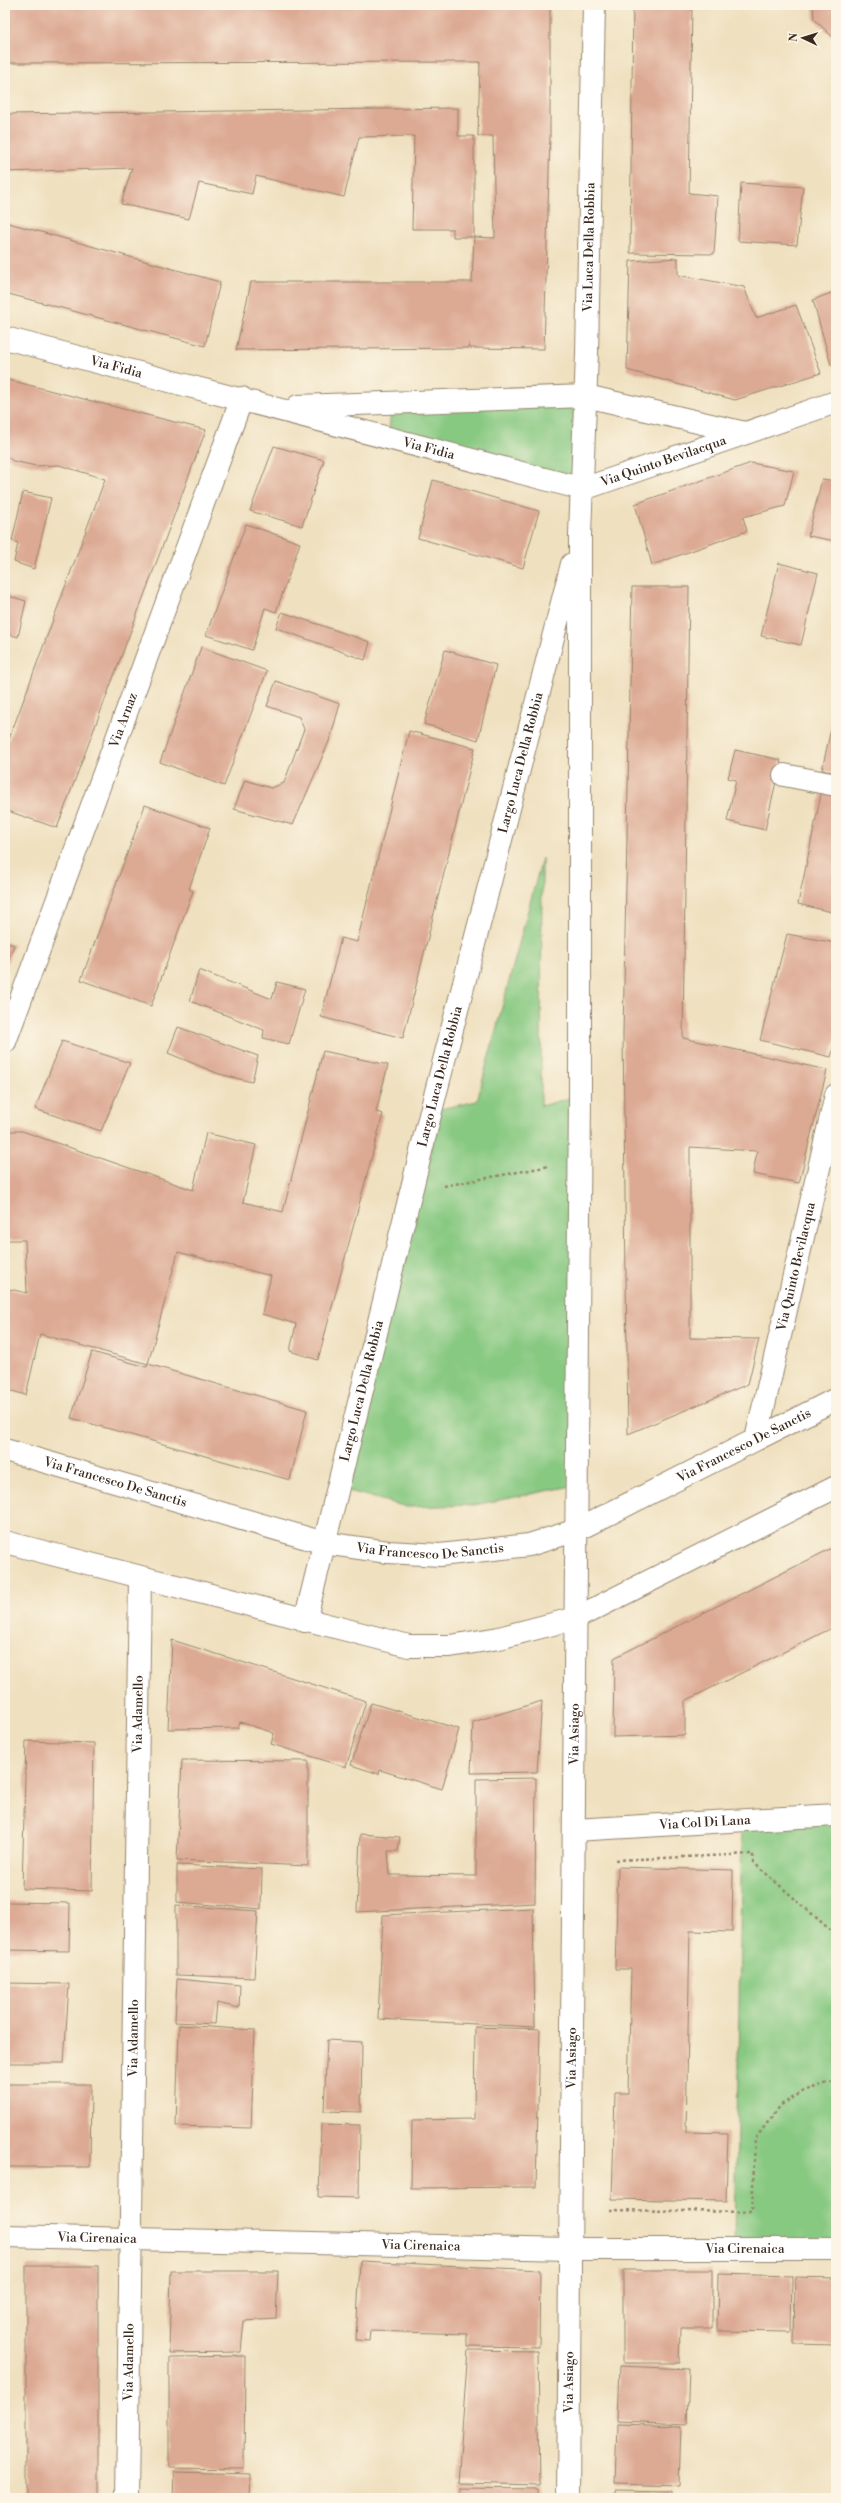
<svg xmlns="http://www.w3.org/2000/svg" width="841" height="2503" font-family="'Libre Bodoni',serif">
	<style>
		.green { fill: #88c982; stroke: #627a50 }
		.building { fill: #dca993 }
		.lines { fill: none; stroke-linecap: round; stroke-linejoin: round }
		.minor-casing { stroke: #95856e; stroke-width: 24 }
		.major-casing { stroke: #95856e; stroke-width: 24 }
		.path { stroke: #95856e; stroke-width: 2.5; stroke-dasharray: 3 3; stroke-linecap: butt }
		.minor { stroke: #fff; stroke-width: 22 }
		.major { stroke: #fff; stroke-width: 22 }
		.labels { text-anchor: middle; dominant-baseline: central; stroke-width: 3.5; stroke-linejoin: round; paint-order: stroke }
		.street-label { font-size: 13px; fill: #3b2a1e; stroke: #fcf5e5 }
	</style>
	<rect width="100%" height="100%" fill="#fcf5e5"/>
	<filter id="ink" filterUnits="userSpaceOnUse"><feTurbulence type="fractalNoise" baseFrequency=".025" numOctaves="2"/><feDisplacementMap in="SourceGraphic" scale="8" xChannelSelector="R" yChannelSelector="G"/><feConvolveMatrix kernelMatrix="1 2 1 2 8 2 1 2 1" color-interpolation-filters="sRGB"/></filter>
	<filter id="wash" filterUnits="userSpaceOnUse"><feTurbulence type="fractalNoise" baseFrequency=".012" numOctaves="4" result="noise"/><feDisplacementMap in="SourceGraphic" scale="16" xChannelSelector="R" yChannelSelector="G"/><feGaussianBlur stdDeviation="0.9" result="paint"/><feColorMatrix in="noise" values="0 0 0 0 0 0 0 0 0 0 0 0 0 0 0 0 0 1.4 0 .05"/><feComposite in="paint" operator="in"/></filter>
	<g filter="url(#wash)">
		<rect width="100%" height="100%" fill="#efe0bf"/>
		<g class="green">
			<path d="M 586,396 L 583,489 L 388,437 L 392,403 Z"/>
			<path d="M 542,858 L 541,1106 L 580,1095 L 577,1485 L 474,1505 L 407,1507 L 338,1488 L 431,1111 L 477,1101 Z"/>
			<path d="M 836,1815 L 836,2249 L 735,2249 L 742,1820 Z"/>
		</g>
		<g id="blocks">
			<g class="building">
				<path d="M 5,5 L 550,5 L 550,136 L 544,349 L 470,348 L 469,343 L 469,348 L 236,350 L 251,282 L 472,282 L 474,237 L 495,238 L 493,136 L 478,136 L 480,62 L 5,63 Z"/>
				<path d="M 633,5 L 692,5 L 689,193 L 718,196 L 714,254 L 630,253 Z"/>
				<path d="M 813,5 L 836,5 L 836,40 L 814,19 Z"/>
				<path d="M 458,108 L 458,136 L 474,136 L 474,237 L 453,237 L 453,229 L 412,229 L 414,136 L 359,137 L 344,197 L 256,176 L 252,194 L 199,183 L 189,219 L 121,204 L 132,168 L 5,172 L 5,114 Z"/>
				<path d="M 741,183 L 803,187 L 797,245 L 738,241 Z"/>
				<path d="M 5,222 L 220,282 L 205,346 L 5,293 Z"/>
				<path d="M 678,258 L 678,275 L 744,287 L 756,318 L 796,305 L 821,373 L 735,400 L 627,370 L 630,261 Z"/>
				<path d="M 836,291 L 836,363 L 831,365 L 813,300 Z"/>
				<path d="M 5,379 L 206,430 L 57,828 L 5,810 L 5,750 L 105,479 L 59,465 L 36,466 L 13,461 L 5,455 Z"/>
				<path d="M 274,446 L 324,460 L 302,526 L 250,511 Z"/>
				<path d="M 751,463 L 794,471 L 785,506 L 743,517 L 747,531 L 652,565 L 635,504 Z"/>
				<path d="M 822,479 L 836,481 L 836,541 L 808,536 Z"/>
				<path d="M 433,480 L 539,511 L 523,568 L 418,538 Z"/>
				<path d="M 23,492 L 51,498 L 34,569 L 14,562 L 18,543 L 12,541 Z"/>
				<path d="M 246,524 L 300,543 L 276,612 L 265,608 L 252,650 L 206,635 Z"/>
				<path d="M 779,563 L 818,573 L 801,645 L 761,636 Z"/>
				<path d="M 632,587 L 689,587 L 683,1038 L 827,1070 L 799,1183 L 753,1174 L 757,1151 L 690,1147 L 690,1338 L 759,1339 L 748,1384 L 628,1434 L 623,1035 Z"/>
				<path d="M 5,595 L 26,601 L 18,637 L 5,633 Z"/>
				<path d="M 282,612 L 370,642 L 365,660 L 276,628 Z"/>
				<path d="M 201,647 L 267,671 L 224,786 L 160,762 Z"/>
				<path d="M 445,650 L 496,665 L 478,740 L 424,724 Z"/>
				<path d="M 276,681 L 340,704 L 330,739 L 293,825 L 234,809 L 245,780 L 271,788 L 284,783 L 304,729 L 299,717 L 267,706 Z"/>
				<path d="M 834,715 L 836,715 L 836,773 L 822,770 Z"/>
				<path d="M 409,731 L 475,748 L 403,1038 L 321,1017 L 341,938 L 357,942 Z"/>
				<path d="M 735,750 L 781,760 L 765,830 L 727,821 L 736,780 L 728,778 Z"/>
				<path d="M 822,790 L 836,793 L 836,913 L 798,904 Z"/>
				<path d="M 145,805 L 210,828 L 189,889 L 193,891 L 151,1006 L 81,980 Z"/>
				<path d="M 787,934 L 836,943 L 836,1037 L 831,1057 L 760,1040 Z"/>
				<path d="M 5,942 L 14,945 L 5,967 Z"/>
				<path d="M 199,970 L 272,999 L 277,982 L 305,989 L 289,1044 L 263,1038 L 264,1030 L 190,1001 Z"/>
				<path d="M 178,1027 L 258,1056 L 252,1082 L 219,1074 L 168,1053 Z"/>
				<path d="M 62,1041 L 130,1063 L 101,1131 L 35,1109 Z"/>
				<path d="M 323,1051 L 388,1065 L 376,1112 L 383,1114 L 318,1360 L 290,1351 L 296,1324 L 262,1314 L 271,1276 L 178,1252 L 148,1364 L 40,1334 L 26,1395 L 5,1389 L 5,1288 L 27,1293 L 25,1240 L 5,1240 L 5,1131 L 22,1131 L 193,1190 L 206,1133 L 256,1145 L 243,1202 L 283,1212 Z"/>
				<path d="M 92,1352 L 147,1367 L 148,1364 L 307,1410 L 290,1480 L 71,1418 Z"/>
				<path d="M 836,1546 L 836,1626 L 685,1701 L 685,1735 L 613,1737 L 614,1658 Z"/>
				<path d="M 172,1640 L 366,1701 L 346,1767 L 271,1744 L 274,1733 L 240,1722 L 238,1728 L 168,1729 Z"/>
				<path d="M 542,1701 L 537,1772 L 471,1773 L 473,1722 Z"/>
				<path d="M 371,1703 L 459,1729 L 442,1789 L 380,1770 L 379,1774 L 351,1765 Z"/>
				<path d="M 26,1741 L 94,1743 L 92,1891 L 22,1889 Z"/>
				<path d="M 182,1760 L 308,1761 L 308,1866 L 177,1860 Z"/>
				<path d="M 536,1778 L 535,1903 L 357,1912 L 360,1834 L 400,1837 L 398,1851 L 388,1851 L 390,1875 L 476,1876 L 476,1779 Z"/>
				<path d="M 177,1865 L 262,1869 L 261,1909 L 177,1902 Z"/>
				<path d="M 618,1867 L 733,1870 L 732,1932 L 690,1931 L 686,2132 L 728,2133 L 726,2201 L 612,2199 L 615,2093 L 628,2093 L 631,1969 L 615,1969 Z"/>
				<path d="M 5,1902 L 70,1903 L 69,1951 L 5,1950 Z"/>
				<path d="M 176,1905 L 258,1911 L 254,1978 L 176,1975 Z"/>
				<path d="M 533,1908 L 535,2027 L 378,2019 L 383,1915 Z"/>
				<path d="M 177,1979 L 240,1985 L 239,2008 L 217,2003 L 215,2024 L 175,2022 Z"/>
				<path d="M 5,1983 L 69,1984 L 64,2063 L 5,2063 Z"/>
				<path d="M 179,2025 L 255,2030 L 251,2128 L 176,2126 Z"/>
				<path d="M 475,2027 L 540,2029 L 536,2187 L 411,2188 L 412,2120 L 474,2119 Z"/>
				<path d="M 327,2040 L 362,2042 L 361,2112 L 324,2111 Z"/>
				<path d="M 5,2084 L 91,2084 L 90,2167 L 5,2167 Z"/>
				<path d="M 321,2124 L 360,2125 L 359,2198 L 319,2197 Z"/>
				<path d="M 360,2261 L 540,2270 L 539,2347 L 467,2346 L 467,2334 L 370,2331 L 369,2341 L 356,2340 Z"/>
				<rect x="26" y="2266" width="72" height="232"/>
				<path d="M 623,2270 L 712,2270 L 712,2329 L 680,2329 L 679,2363 L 623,2363 Z"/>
				<path d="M 171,2271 L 278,2271 L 276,2319 L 244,2321 L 241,2352 L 169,2353 Z"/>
				<path d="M 718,2274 L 792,2276 L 791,2332 L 717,2331 Z"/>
				<path d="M 795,2277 L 836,2278 L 836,2345 L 794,2344 Z"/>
				<path d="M 468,2350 L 538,2351 L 540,2485 L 458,2483 Z"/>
				<path d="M 245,2356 L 244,2469 L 169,2468 L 169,2357 Z"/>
				<path d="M 619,2366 L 689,2369 L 687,2424 L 617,2421 Z"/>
				<path d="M 617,2424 L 681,2426 L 679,2486 L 615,2484 Z"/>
				<path d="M 174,2472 L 251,2474 L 250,2498 L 173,2498 Z"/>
				<path d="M 460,2488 L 538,2489 L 538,2498 L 460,2498 Z"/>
				<path d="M 615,2491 L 671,2492 L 671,2498 L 615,2498 Z"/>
			</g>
		</g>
	</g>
	<g filter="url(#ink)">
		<use href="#blocks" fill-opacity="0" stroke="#95856e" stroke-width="1"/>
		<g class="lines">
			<g class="minor-casing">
				<g id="minor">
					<path id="s1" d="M 5,338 L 583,489"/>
					<path d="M 298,406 L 586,396 L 745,433"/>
					<path id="s2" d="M 583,489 L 836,402"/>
					<path d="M 784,775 L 836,785"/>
					<path id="s3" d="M 5,1042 L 242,398"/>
					<path id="s4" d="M 756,1439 L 836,1095"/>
					<path id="s5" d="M 305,1621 L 431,1111 L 572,564"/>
					<path id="s6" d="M 574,1830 L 836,1815"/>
					<path id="s7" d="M 5,2236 L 570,2249 L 836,2249"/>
					<path id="s8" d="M 127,2498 L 140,1578"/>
					<path id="s9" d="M 568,2498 L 580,1095 L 580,534 L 587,354 L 594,5"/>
				</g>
			</g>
			<g class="major-casing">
				<g id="major">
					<path id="s10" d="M 5,1450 L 324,1543 L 388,1552 L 440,1555 L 529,1545 L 577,1530 L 836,1399"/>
					<path d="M 5,1542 L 409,1646 L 450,1646 L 499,1638 L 576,1618 L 836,1487"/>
				</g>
			</g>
			<g class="path">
				<path d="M 444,1186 L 550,1166"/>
				<path d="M 616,1860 L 753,1854 L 753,1862 L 836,1935"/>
				<path d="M 610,2210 L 752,2212 L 755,2139 L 781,2105 L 804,2091 L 824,2084 L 836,2082"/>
			</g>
			<use href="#minor" class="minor"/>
			<use href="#major" class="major"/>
		</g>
	</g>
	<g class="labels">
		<g class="street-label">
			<text stroke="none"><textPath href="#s9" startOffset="2251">Via Luca Della Robbia</textPath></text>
			<text stroke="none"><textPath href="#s1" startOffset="115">Via Fidia</textPath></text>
			<text stroke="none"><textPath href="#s1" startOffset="438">Via Fidia</textPath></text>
			<text stroke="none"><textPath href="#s2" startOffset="85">Via Quinto Bevilacqua</textPath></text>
			<text stroke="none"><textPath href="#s3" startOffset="343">Via Arnaz</textPath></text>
			<text stroke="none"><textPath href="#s5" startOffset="885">Largo Luca Della Robbia</textPath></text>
			<text stroke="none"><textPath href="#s5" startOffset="561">Largo Luca Della Robbia</textPath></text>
			<text stroke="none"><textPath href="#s4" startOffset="177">Via Quinto Bevilacqua</textPath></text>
			<text stroke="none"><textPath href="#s5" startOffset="237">Largo Luca Della Robbia</textPath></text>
			<text stroke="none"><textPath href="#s10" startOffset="776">Via Francesco De Sanctis</textPath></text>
			<text stroke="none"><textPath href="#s10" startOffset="115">Via Francesco De Sanctis</textPath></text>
			<text stroke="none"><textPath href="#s10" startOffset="439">Via Francesco De Sanctis</textPath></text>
			<text stroke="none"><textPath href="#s8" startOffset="784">Via Adamello</textPath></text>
			<text stroke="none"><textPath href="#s9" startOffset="764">Via Asiago</textPath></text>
			<text stroke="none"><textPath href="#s6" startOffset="131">Via Col Di Lana</textPath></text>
			<text stroke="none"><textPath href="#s8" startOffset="460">Via Adamello</textPath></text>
			<text stroke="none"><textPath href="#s9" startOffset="440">Via Asiago</textPath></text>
			<text stroke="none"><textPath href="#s7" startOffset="92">Via Cirenaica</textPath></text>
			<text stroke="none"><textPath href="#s7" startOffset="416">Via Cirenaica</textPath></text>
			<text stroke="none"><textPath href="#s7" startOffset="740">Via Cirenaica</textPath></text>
			<text stroke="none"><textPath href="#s8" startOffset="136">Via Adamello</textPath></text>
			<text stroke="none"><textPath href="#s9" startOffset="116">Via Asiago</textPath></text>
		</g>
	</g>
	<rect width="841" height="2503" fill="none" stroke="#fcf5e5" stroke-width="20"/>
	<g transform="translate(803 38) rotate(274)" stroke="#fcf5e5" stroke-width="3" paint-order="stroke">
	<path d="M0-3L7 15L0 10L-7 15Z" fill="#3b2a1e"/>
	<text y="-6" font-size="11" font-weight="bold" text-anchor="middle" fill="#3b2a1e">N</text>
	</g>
</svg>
